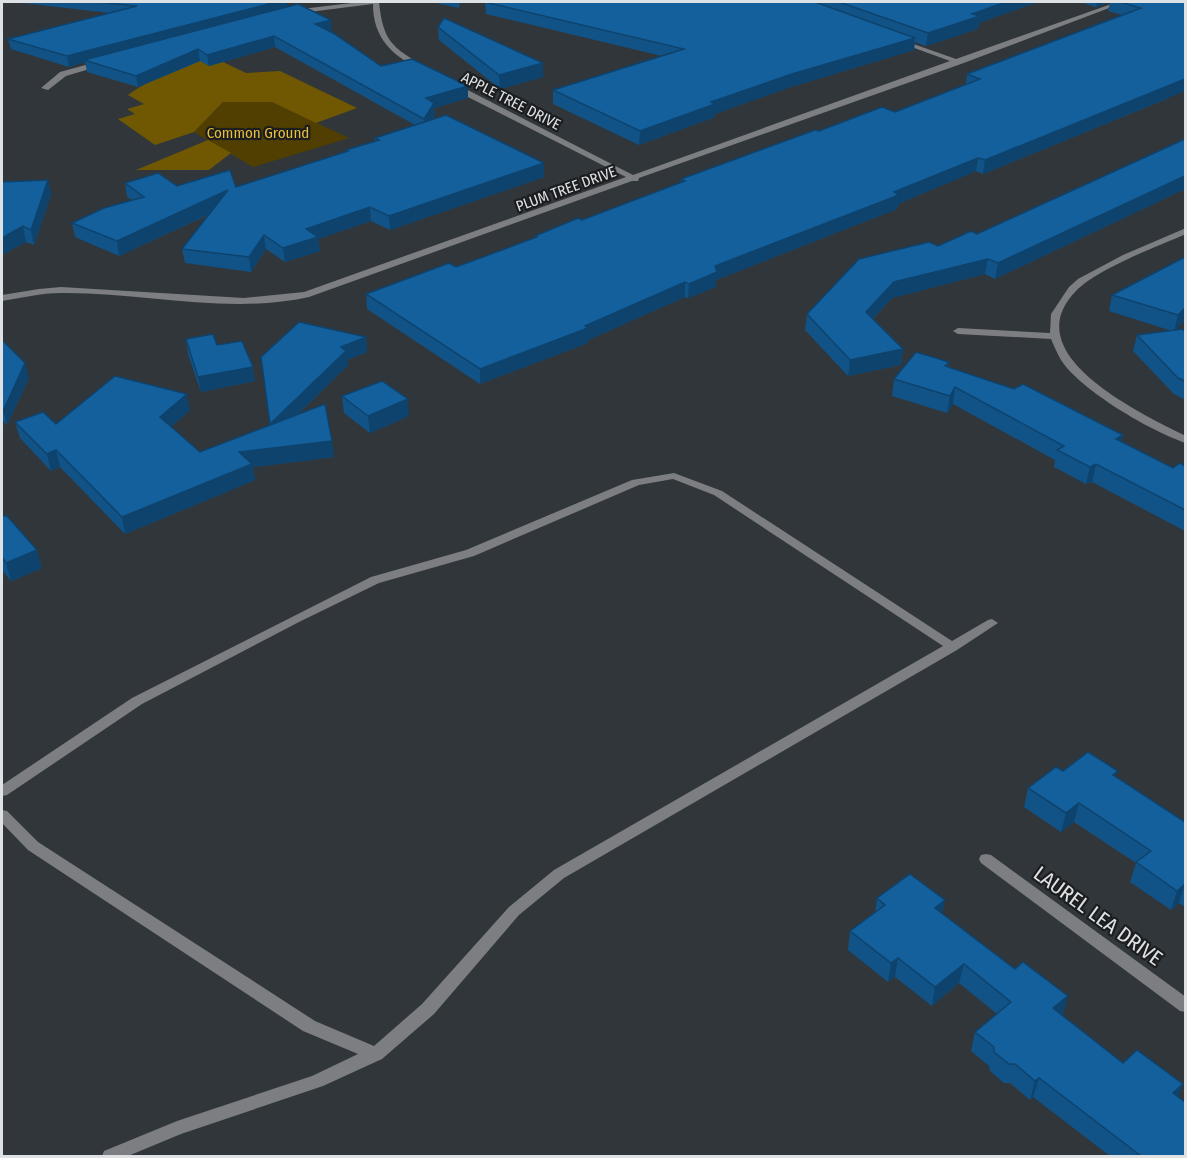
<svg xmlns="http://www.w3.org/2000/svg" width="1187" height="1158" font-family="'Fira Sans Condensed',sans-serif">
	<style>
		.green { fill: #503f00 }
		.forest { fill: #6f5801 }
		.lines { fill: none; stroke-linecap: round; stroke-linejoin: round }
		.lane { fill: #7c7e81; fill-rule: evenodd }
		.street { fill: #7c7e81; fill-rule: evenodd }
		.wall { fill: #115386 }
		.shaded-wall { fill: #0e436d }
		.building { fill: #14609c; stroke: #0e436d; stroke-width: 1.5 }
		.labels { text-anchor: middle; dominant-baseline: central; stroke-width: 4.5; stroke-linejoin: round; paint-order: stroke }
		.far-street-label { font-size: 15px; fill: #dfe2e5; stroke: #1b1d1f }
		.far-park-label { font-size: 15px; fill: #e7bf3b; stroke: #1b1d1f }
		.near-street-label { font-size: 21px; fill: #dfe2e5; stroke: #1b1d1f }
	</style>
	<rect width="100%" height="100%" fill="#31363b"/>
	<path class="green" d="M 223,102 L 272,102 L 349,138 L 253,167 L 194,132 Z"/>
	<g class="forest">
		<path d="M 192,57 L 223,62 L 246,73 L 280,71 L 357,108 L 316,123 L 272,102 L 223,102 L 194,132 L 155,145 L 118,119 L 135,114 L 127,109 L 144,104 L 128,95 C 149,79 170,75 192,57 Z"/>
		<path d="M 208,140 L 231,153 L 209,170 L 136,170 Z"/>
	</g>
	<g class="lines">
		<path class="lane" d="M 674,473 L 722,491 L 952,641 L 988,620 L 992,619 L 998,623 L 957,650 L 564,878 L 519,915 L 434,1014 L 382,1059 L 323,1086 L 181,1134 L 128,1156 L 102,1156 L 104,1151 L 177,1121 L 312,1076 L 358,1054 L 303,1031 L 28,850 L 2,823 L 2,810 L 7,811 L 38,842 L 315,1021 L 374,1046 L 422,1004 L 509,907 L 554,870 L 943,646 L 714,495 L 673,479 L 639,485 L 474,556 L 379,583 L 299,622 L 142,704 L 7,795 L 2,796 L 2,785 L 132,698 L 371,577 L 466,550 L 632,480 Z"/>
		<g class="street">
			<path d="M 360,2 L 379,2 C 383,40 391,47 424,66 L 424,70 C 417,70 412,66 407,62 C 384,48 373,30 373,4 L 293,14 L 290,12 L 293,10 Z"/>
			<path d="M 1117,2 L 1125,2 L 961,64 L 639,178 L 638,181 L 632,181 L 309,297 C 228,315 143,292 61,293 C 41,293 21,298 2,301 L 2,295 L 39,289 L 61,287 L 244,298 L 304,292 L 626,177 L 452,89 L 452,85 L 458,85 L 633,175 L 950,61 L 898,42 L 898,40 L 902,40 L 956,59 Z"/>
			<path d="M 100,61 L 104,63 L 103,65 L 66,76 L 48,90 L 41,88 L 60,72 Z"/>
			<path d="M 1186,228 L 1186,234 C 1156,247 1097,269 1076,291 C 1014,354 1140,413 1186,436 L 1186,443 C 1152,432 1080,390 1061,360 C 1057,353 1054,346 1051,339 L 958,334 L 953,331 L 958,328 L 1050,333 L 1051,314 L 1069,287 L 1078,279 L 1123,255 Z"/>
			<path d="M 986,854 L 991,855 L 1186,997 L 1186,1012 L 1180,1011 L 981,863 L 979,859 L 981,855 Z"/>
		</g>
	</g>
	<g class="wall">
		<path d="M 14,2 L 287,2 L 287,6 L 332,31 L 330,31 L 381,66 L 468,98 L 434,108 L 435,115 L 432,120 L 544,177 L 390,230 L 371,221 L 318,239 L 320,251 L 285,262 L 266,249 L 251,272 L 185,263 L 182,249 L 210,214 L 119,256 L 75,237 L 72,223 L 132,200 L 127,197 L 125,183 L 177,186 L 236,187 L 346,152 L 346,150 L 375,141 L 375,138 L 415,125 L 275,47 L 209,66 L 200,61 L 138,87 L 87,72 L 85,62 L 69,67 L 11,49 L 8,39 L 110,13 Z"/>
		<path d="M 432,2 L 460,2 L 459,8 Z"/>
		<path d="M 485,2 L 1038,2 L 979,23 L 978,29 L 926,46 L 915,42 L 914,50 L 791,87 L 715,114 L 715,117 L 639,145 L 553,104 L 553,90 L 662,56 L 486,14 Z"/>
		<path d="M 1082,2 L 1185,2 L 1169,98 L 983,174 L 976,171 L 898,204 L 897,209 L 716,280 L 716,287 L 688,298 L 685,297 L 588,340 L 588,343 L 480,384 L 367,309 L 366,294 L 456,267 L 535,238 L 535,236 L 582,220 L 681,183 L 681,179 L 819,131 L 895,112 L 966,84 L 967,74 L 1122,15 L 1108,11 L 1110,2 L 1096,7 L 1083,3 Z"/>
		<path d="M 438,27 L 543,63 L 543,77 L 500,89 L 439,40 Z"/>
		<path d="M 1185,139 L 1185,189 L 995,279 L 985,274 L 892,298 L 873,319 L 903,349 L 901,365 L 848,376 L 805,330 L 807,314 L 938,246 L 977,234 Z"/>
		<path d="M 48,180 L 51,195 L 34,245 L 26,242 L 2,255 Z"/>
		<path d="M 1185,257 L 1185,320 L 1175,330 L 1185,332 L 1185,400 L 1174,394 L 1133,351 L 1137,335 L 1172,331 L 1109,311 L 1112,295 Z"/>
		<path d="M 366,337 L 367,352 L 347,360 L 348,365 L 297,415 L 334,457 L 253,467 L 255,480 L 125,534 L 60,467 L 51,471 L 20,438 L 15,422 L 56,424 L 190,410 L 171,427 L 200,452 L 270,425 Z"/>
		<path d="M 186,339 L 217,345 L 255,381 L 201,392 L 188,354 Z"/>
		<path d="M 2,340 L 29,378 L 7,425 L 2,420 Z"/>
		<path d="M 949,362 L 948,367 L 1121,442 L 1173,468 L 1185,466 L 1185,531 L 1092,482 L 1086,484 L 1054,467 L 1055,460 L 953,404 L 947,413 L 892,396 L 894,379 Z"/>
		<path d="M 342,396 L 409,416 L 370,433 L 344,413 Z"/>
		<path d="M 2,516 L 42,568 L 11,581 L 2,570 Z"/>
		<path d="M 1063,771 L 1116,777 L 1185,822 L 1185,907 L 1179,903 L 1171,910 L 1130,882 L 1136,863 L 1074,822 L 1061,832 L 1024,807 L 1028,788 Z"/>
		<path d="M 877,898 L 945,900 L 942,913 L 1062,1016 L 1123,1063 L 1178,1097 L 1185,1156 L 1110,1156 L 1033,1097 L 1030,1100 L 1010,1083 L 1004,1083 L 990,1071 L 989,1066 L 971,1051 L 975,1032 L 997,1014 L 959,983 L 932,1006 L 895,977 L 888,982 L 848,950 L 850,931 L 875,913 Z"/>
	</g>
	<g class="shaded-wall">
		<path d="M 276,2 L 287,2 L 288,9 L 84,60 L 85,62 L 69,67 L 67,56 Z"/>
		<path d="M 1006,2 L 1038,2 L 979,23 L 978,29 L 926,46 L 928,33 L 972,14 Z"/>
		<path d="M 1097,2 L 1110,2 L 1096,7 Z"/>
		<path d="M 331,20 L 332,31 L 317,35 L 315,24 Z"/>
		<path d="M 274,36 L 275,47 L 209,66 L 207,55 Z"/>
		<path d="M 915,38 L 914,50 L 791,87 L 715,114 L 715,117 L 639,145 L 640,131 L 711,102 L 792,74 Z"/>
		<path d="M 198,49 L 200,61 L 138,87 L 136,76 Z"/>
		<path d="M 543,63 L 543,77 L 500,89 L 499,75 Z"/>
		<path d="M 1185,79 L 1185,91 L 983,174 L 985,160 Z"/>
		<path d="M 468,86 L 468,98 L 434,108 L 435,115 L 425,131 L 424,119 L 426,98 Z"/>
		<path d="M 978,158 L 976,171 L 898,204 L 897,209 L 716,280 L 716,287 L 688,298 L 689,284 L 715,266 Z"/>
		<path d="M 544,163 L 544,177 L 390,230 L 389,216 Z"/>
		<path d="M 1185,176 L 1185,189 L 995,279 L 998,263 Z"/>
		<path d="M 48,180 L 51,195 L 34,245 L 31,230 Z"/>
		<path d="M 228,190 L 230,204 L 119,256 L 117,241 Z"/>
		<path d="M 370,207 L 371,221 L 318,239 L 320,251 L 285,262 L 283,248 L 306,229 Z"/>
		<path d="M 23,226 L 26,242 L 2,255 L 2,238 Z"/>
		<path d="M 264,235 L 266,249 L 251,272 L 249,257 Z"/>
		<path d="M 988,259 L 985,274 L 892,298 L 864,328 L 866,312 L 894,282 Z"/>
		<path d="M 685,282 L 685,297 L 588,340 L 588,343 L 480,384 L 480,369 L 585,326 Z"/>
		<path d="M 1185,308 L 1185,320 L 1174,332 L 1178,315 Z"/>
		<path d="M 366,337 L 367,352 L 347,360 L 348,365 L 272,439 L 270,424 L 341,347 Z"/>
		<path d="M 903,349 L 901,365 L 848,376 L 850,360 Z"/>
		<path d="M 25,363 L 29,378 L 7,425 L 3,411 Z"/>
		<path d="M 253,367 L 255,381 L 201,392 L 198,377 Z"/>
		<path d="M 955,387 L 953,404 L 947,413 L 950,396 Z"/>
		<path d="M 187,394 L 190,410 L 163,434 L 160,417 Z"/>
		<path d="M 408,399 L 409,416 L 370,433 L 368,416 Z"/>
		<path d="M 1123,435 L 1119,452 L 1116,439 Z"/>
		<path d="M 332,441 L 334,457 L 253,467 L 255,480 L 125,534 L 122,517 L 239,452 Z"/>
		<path d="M 56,450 L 60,467 L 51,471 L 47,454 Z"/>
		<path d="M 1096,464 L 1092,482 L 1086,484 L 1090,467 Z"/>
		<path d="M 37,550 L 42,568 L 11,581 L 6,563 Z"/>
		<path d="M 1079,803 L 1074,822 L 1061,832 L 1066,813 Z"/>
		<path d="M 1185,884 L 1179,903 L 1171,910 L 1177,891 Z"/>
		<path d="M 945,900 L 941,919 L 935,908 Z"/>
		<path d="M 898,958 L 895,977 L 888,982 L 891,963 Z"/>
		<path d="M 964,964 L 959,983 L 932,1006 L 935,987 Z"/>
		<path d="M 1068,996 L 1063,1015 L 1047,1027 L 1053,1008 Z"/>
		<path d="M 1039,1078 L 1033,1097 L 1030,1100 L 1035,1081 Z"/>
		<path d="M 1183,1084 L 1176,1103 L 1173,1093 Z"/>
	</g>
	<g class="building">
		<path d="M 97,2 L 276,2 L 67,56 L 8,39 L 137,6 Z"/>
		<path d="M 485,2 L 815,2 L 915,38 L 792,74 L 711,102 L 715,104 L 640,131 L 553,90 L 684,49 Z"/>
		<path d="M 839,2 L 1006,2 L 972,14 L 980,16 L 928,33 Z"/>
		<path d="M 1120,2 L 1185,2 L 1185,79 L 985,160 L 978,158 L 894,192 L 899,195 L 715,266 L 717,272 L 689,284 L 685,282 L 585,326 L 588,328 L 480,369 L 366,294 L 449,263 L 456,267 L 537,237 L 535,236 L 578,218 L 582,220 L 685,181 L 681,179 L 815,130 L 819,131 L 882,107 L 895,112 L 980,79 L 967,74 L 1141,8 Z"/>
		<path d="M 298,4 L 331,20 L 315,24 L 333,33 L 381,66 L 412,59 L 468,86 L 426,98 L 434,103 L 424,119 L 274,36 L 207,55 L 198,49 L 136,76 L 84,60 Z"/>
		<path d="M 444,18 L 543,63 L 499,75 L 438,27 Z"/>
		<path d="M 446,115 L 544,163 L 389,216 L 370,207 L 306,229 L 318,237 L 283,248 L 264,235 L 249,257 L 182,249 L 228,190 L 117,241 L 72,223 L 104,208 L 144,197 L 125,183 L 158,173 L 177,186 L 230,170 L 236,187 L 348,151 L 346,150 L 379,140 L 375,138 Z"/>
		<path d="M 1185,139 L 1185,176 L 998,263 L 988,259 L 894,282 L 866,312 L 903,349 L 850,360 L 807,314 L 859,259 L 929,242 L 938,246 L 971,231 L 977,234 Z"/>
		<path d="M 48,180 L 31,230 L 23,226 L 2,238 L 2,182 Z"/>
		<path d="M 1185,257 L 1185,308 L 1178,315 L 1112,295 Z"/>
		<path d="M 299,322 L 366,337 L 341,347 L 346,351 L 270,424 L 261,357 Z"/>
		<path d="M 1183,329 L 1185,332 L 1185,381 L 1178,378 L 1137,335 Z"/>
		<path d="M 213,334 L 217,345 L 242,341 L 253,367 L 198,377 L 186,339 Z"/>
		<path d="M 2,340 L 25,363 L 3,411 L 2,409 Z"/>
		<path d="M 916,352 L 949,362 L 945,366 L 1014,389 L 1023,384 L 1123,435 L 1116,439 L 1173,468 L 1180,463 L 1185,466 L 1185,510 L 1096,464 L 1090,467 L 1057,450 L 1064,446 L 955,387 L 950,396 L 894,379 Z"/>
		<path d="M 115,376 L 187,394 L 160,417 L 200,452 L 325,404 L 332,441 L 239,452 L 252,464 L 122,517 L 56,450 L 47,454 L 15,422 L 43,412 L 56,424 Z"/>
		<path d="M 382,381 L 408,399 L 368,416 L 342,396 Z"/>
		<path d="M 2,516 L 7,516 L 37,550 L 6,563 L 2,557 Z"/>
		<path d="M 1088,752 L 1118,771 L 1113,775 L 1185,822 L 1185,884 L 1177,891 L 1136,862 L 1151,851 L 1079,803 L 1066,813 L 1028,788 L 1056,767 L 1063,771 Z"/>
		<path d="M 910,874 L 945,900 L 935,908 L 1015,969 L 1023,962 L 1068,996 L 1053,1008 L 1123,1063 L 1137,1050 L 1183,1084 L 1173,1093 L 1185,1102 L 1185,1156 L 1141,1156 L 1039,1078 L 1035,1081 L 1015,1064 L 1009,1064 L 994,1052 L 994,1047 L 975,1032 L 1011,1002 L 964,964 L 935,987 L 898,958 L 891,963 L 850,931 L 885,905 L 877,898 Z"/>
	</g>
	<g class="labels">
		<g class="far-street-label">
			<text transform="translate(511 101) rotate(27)">APPLE TREE DRIVE</text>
			<text transform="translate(566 189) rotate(-20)">PLUM TREE DRIVE</text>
		</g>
		<g class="far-park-label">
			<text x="258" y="133">Common Ground</text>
		</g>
		<g class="near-street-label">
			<text transform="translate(1098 916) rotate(36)">LAUREL LEA DRIVE</text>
		</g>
	</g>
	<rect width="1187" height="1158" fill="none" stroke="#dfe2e5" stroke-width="6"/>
</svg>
